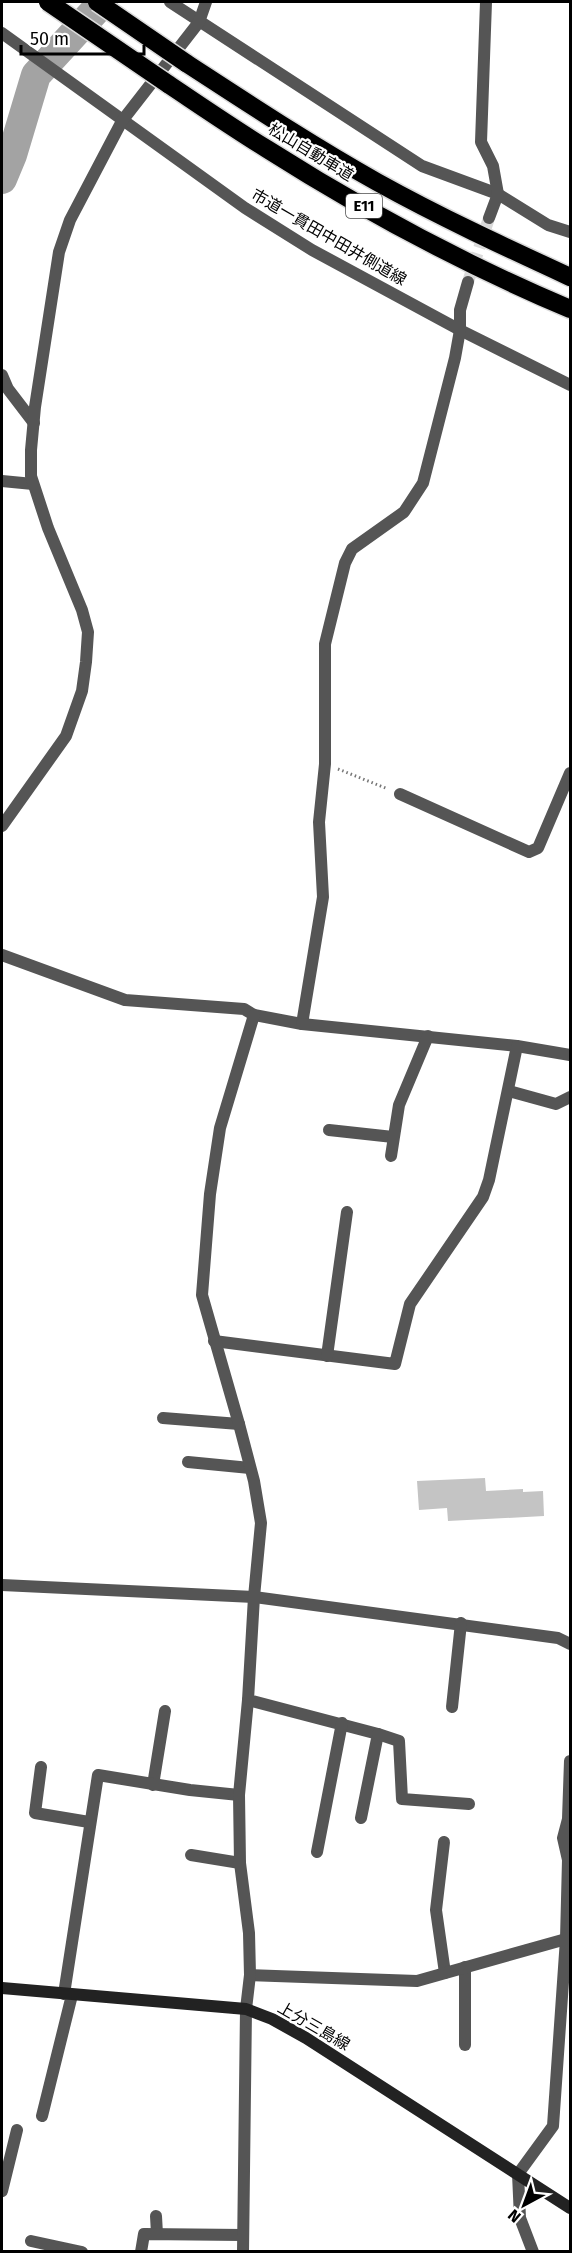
<svg xmlns="http://www.w3.org/2000/svg" width="572" height="2253" font-family="'Fira Sans','Noto Sans JP',sans-serif">
	<style>
		.lines { fill: none; stroke-linecap: round; stroke-linejoin: round }
		.river { stroke: #a3a3a3; stroke-width: 30 }
		.building { fill: #c4c4c4 }
		.street-tunnel { stroke: #d9d9d9; stroke-width: 12; stroke-dasharray: 12 6; stroke-linecap: butt }
		.highway-casing { stroke: #dbdbdb; stroke-width: 21 }
		.path { stroke: #777; stroke-width: 3; stroke-dasharray: 1.5 3; stroke-linecap: butt }
		.street { stroke: #555; stroke-width: 12 }
		.secondary { stroke: #222; stroke-width: 12 }
		.highway { stroke: #000; stroke-width: 18 }
		.highway-bridge-casing { stroke: #dbdbdb; stroke-width: 21; stroke-linecap: butt }
		.highway-bridge { stroke: #000; stroke-width: 18 }
		.labels { text-anchor: middle; dominant-baseline: central; stroke-width: 4.5; stroke-linejoin: round; paint-order: stroke }
		.shield { fill: #fff; stroke: #4c4c4c; stroke-width: 1.5 }
		.shield-label { font-size: 15px; font-weight: bold; fill: #000 }
		.street-label { font-size: 16px; fill: #000; stroke: #fff }
	</style>
	<rect width="100%" height="100%" fill="#fff"/>
	<g class="lines">
		<path class="river" d="M 2,179 L 12,155 L 36,75 L 103,2"/>
	</g>
	<path class="building" d="M 485,1478 L 486,1491 L 523,1489 L 523,1492 L 543,1491 L 544,1516 L 448,1521 L 447,1508 L 419,1510 L 417,1481 Z"/>
	<g class="lines">
		<path class="street-tunnel" d="M 468,282 L 489,218"/>
		<g class="highway-casing">
			<g id="highway">
				<path d="M 186,63 C 249,104 311,145 377,182 C 440,217 505,247 570,277"/>
				<path d="M 168,84 C 201,106 233,128 267,149 C 363,210 466,265 570,309"/>
			</g>
		</g>
		<path class="path" d="M 338,769 L 388,789"/>
		<g class="street">
			<path d="M 170,2 L 422,166 L 498,194 L 548,225 L 570,232"/>
			<path d="M 486,2 L 481,142 L 493,166 L 498,194 L 489,218"/>
			<path d="M 2,33 L 245,208 L 312,250 L 460,330 L 570,385"/>
			<path d="M 2,375 L 8,389 L 34,423"/>
			<path d="M 2,481 L 33,484"/>
			<path d="M 400,794 L 529,852 L 538,848 L 570,773"/>
			<path d="M 2,826 L 66,736 L 82,691 L 86,662 L 88,632 L 82,610 L 48,528 L 31,476 L 31,450 L 35,407 L 59,252 L 70,220 L 122,121 L 199,22 L 206,2"/>
			<path d="M 2,955 L 125,1000 L 244,1009 L 254,1015 L 302,1024 L 323,897 L 319,822 L 325,764 L 325,644 L 345,563 L 352,549 L 404,512 L 423,483 L 455,358 L 460,330 L 460,310 L 468,282"/>
			<path d="M 302,1024 L 517,1046 L 570,1055"/>
			<path d="M 509,1091 L 556,1104 L 570,1097"/>
			<path d="M 329,1130 L 393,1137"/>
			<path d="M 391,1156 L 399,1105 L 428,1036"/>
			<path d="M 214,1341 L 395,1364 L 410,1304 L 483,1197 L 489,1180 L 517,1046"/>
			<path d="M 327,1356 L 347,1212"/>
			<path d="M 163,1418 L 239,1424"/>
			<path d="M 188,1462 L 250,1468"/>
			<path d="M 2,1585 L 254,1597 L 558,1638 L 570,1644"/>
			<path d="M 248,1700 L 378,1734 L 361,1818"/>
			<path d="M 452,1707 L 461,1623"/>
			<path d="M 378,1734 L 399,1741 L 402,1799 L 469,1804"/>
			<path d="M 41,1767 L 35,1813 L 89,1822"/>
			<path d="M 153,1785 L 165,1711"/>
			<path d="M 444,1842 L 436,1910 L 445,1973"/>
			<path d="M 317,1852 L 342,1723"/>
			<path d="M 191,1855 L 240,1863"/>
			<path d="M 465,1967 L 465,2045"/>
			<path d="M 250,1975 L 417,1981 L 566,1939 L 570,1936"/>
			<path d="M 64,1994 L 98,1775 L 190,1790 L 239,1795"/>
			<path d="M 42,2116 L 72,1995"/>
			<path d="M 2,2191 L 17,2130"/>
			<path d="M 156,2216 L 157,2234"/>
			<path d="M 31,2241 L 82,2252"/>
			<path d="M 141,2252 L 144,2234 L 243,2235"/>
			<path d="M 243,2252 L 246,2009 L 250,1975 L 249,1933 L 240,1863 L 239,1795 L 248,1700 L 254,1597 L 261,1523 L 254,1481 L 239,1424 L 202,1295 L 210,1194 L 220,1128 L 254,1015"/>
			<path d="M 533,2252 L 520,2218 L 518,2174 L 553,2126 L 566,1939 L 568,1860 L 563,1838 L 568,1819 L 570,1761"/>
		</g>
		<path class="secondary" d="M 2,1988 L 246,2009 L 272,2019 L 306,2038 L 570,2208"/>
		<use href="#highway" class="highway"/>
		<g class="highway-bridge-casing">
			<g id="highway-bridge">
				<path d="M 48,2 L 168,84"/>
				<path d="M 97,2 L 186,63"/>
			</g>
		</g>
		<use href="#highway-bridge" class="highway-bridge"/>
	</g>
	<g class="labels">
		<rect class="shield" x="346" y="194" width="36" height="24" rx="4.5"/>
		<g class="shield-label">
			<text x="364" y="206">E11</text>
		</g>
		<g class="street-label">
			<text transform="translate(311 152) rotate(31)">松山自動車道</text>
			<text transform="translate(329 237) rotate(30)">市道一貫田中田井側道線</text>
			<text transform="translate(314 2026) rotate(30)">上分三島線</text>
		</g>
	</g>
	<rect width="572" height="2253" fill="none" stroke="#000000" stroke-width="6"/>
	<g transform="translate(524 2205) rotate(221)" stroke="#ffffff" stroke-width="4.5" paint-order="stroke">
	<path d="M0-4.5L10 22L0 15L-10 22Z" fill="#000000"/>
	<text y="-9" font-size="16" font-weight="bold" text-anchor="middle" fill="#000000">N</text>
	</g>
	<path d="M21 45v9h123v-9" fill="none" stroke="#000000" stroke-width="3"/>
	<text x="30" y="45" font-size="18" fill="#000000" stroke="#ffffff" stroke-width="4.5" paint-order="stroke">50 m</text>
</svg>
